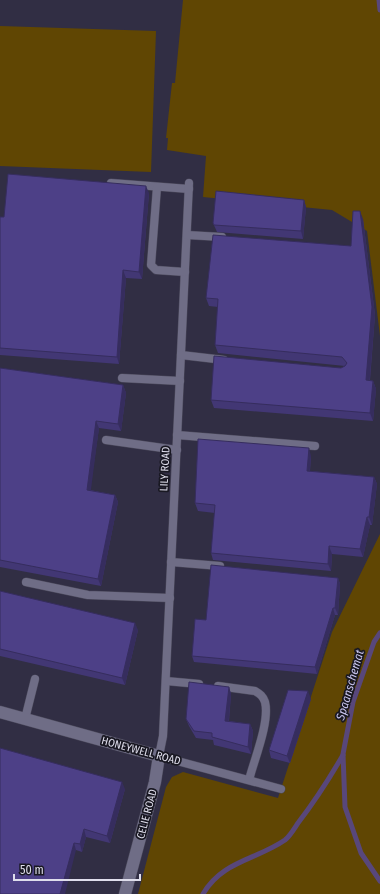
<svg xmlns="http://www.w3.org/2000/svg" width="380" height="894" font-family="'Fira Sans Condensed',sans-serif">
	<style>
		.green { fill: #604603 }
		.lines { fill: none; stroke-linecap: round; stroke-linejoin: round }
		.stream { stroke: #58477b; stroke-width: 5 }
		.service-casing { stroke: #4c4a5c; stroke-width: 9 }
		.minor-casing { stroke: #4c4a5c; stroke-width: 13 }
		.service { stroke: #6f6d86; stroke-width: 8 }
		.minor { stroke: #6f6d86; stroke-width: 12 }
		.wall { fill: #423774 }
		.shaded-wall { fill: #362d5e }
		.building { fill: #4d4087; stroke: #362d5e }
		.labels { text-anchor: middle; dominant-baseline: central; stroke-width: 3.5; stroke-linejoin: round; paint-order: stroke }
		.street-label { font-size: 11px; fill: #dfdeec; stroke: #191822 }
		.water-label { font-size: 12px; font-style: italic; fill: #ccc8f1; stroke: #191822 }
	</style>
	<rect width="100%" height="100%" fill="#312e44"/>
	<g class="green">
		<path d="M 183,0 L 380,0 L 380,336 L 367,231 L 332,210 L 203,197 L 206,156 L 167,150 L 168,138 L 166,138 L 172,83 L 175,83 Z"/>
		<path d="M 0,26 L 156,31 L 151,172 L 0,166 Z"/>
		<path d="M 380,534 L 380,894 L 138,894 L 166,787 L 172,777 L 183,772 L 278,798 L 332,632 Z"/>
	</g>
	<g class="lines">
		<g class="stream">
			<path d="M 379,0 L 380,10"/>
			<path d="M 380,633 L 374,642 L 353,702 L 343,754 L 345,807 L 361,853 L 380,881"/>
			<path d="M 203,894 C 222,861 256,860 285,840 C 290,836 294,829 298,823 C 315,801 329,779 343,755"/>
		</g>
		<g class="service-casing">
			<g id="service">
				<path d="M 111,183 L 189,189"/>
				<path d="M 189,183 L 163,736 L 159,756 L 281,789"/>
				<path d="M 157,187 L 151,265 L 156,270 L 185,272"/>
				<path d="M 187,235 L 222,237"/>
				<path d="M 181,355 L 224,360"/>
				<path d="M 122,378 L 180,381"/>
				<path d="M 177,435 L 315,446"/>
				<path d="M 106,440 L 177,450"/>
				<path d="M 171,562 L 220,566"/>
				<path d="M 26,582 L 88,595 L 170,598"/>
				<path d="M 166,681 L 199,684"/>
				<path d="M 218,686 L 255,691 C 260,694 263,696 265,702 C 270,722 254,760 249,780"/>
				<path d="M 25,719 L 35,679"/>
			</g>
		</g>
		<g class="minor-casing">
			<path id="minor" d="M 0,712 L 159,756 L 155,782 L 125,894"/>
		</g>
		<use href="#service" class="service"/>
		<use href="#minor" class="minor"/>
	</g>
	<g class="wall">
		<path d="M 149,193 L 142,279 L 126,278 L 119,364 L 0,355 L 0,217 L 4,217 Z"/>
		<path d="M 304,200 L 306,207 L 303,239 L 217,232 L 213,223 Z"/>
		<path d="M 363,219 L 375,315 L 370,380 L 373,381 L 376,389 L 373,421 L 214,408 L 211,400 L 341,368 L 345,366 L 218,353 L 215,345 L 218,307 L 209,306 L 206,298 L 351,246 Z"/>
		<path d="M 0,368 L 123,385 L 126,393 L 121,431 L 99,428 L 90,490 L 115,495 L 118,502 L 101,586 L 0,567 Z"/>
		<path d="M 311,456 L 310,471 L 374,477 L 377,484 L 372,525 L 370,525 L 363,557 L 332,554 L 331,571 L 213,560 L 211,553 L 215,513 L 198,511 L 195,503 Z"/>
		<path d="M 338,578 L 340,584 L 338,615 L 335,615 L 317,674 L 194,662 L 192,656 L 206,620 Z"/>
		<path d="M 0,591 L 138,630 L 125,685 L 0,656 Z"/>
		<path d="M 229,687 L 231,694 L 229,721 L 250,724 L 253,731 L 251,754 L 214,745 L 213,740 L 196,738 L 189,726 L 186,719 Z"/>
		<path d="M 311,699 L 290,763 L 271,758 L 269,750 Z"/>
		<path d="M 125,789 L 110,843 L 86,837 L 82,852 L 76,850 L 0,894 Z"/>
	</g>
	<g class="shaded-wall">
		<path d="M 146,186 L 149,193 L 142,279 L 139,272 Z"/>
		<path d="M 304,200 L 306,207 L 303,239 L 301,231 Z"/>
		<path d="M 360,211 L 363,219 L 375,315 L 369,388 L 366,380 Z"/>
		<path d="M 123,270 L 126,278 L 119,364 L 117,357 Z"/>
		<path d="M 373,381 L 376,389 L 373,421 L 370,413 Z"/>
		<path d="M 123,385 L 126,393 L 121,431 L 118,424 Z"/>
		<path d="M 96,421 L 99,428 L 90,497 L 87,490 Z"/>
		<path d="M 309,448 L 311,456 L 309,479 L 307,471 Z"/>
		<path d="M 374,477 L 377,484 L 372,525 L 369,517 Z"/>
		<path d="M 115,495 L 118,502 L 101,586 L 98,579 Z"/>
		<path d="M 367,517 L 370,525 L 363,557 L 360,549 Z"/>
		<path d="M 329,546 L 332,554 L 331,571 L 328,564 Z"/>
		<path d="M 338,578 L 340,584 L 338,615 L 335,608 Z"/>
		<path d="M 333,608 L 335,615 L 317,674 L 315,667 Z"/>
		<path d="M 135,623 L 138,630 L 125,685 L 122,678 Z"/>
		<path d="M 229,687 L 231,694 L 228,728 L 225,721 Z"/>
		<path d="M 308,691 L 311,699 L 290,763 L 287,756 Z"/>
		<path d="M 250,724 L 253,731 L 251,754 L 248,747 Z"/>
		<path d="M 122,782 L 125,789 L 110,843 L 107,836 Z"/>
		<path d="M 84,829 L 86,837 L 82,852 L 80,844 Z"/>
		<path d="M 74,843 L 76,850 L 65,894 L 60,894 Z"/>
	</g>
	<g class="building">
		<path d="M 8,174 L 146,186 L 139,272 L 123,270 L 117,357 L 0,348 L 0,217 L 4,217 Z"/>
		<path d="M 216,191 L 304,200 L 301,231 L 214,225 L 213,223 Z"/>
		<path d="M 353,211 L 360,211 L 372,307 L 366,380 L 373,381 L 370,413 L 211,400 L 214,356 L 341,368 L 345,366 L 347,363 L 342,357 L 215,345 L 218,299 L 206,298 L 213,235 L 351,246 Z"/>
		<path d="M 0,368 L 123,385 L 118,424 L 96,421 L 87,490 L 115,495 L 98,579 L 0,560 Z"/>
		<path d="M 198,439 L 309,448 L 307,471 L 374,477 L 369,517 L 367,517 L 360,549 L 329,546 L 328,564 L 211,553 L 215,505 L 195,503 Z"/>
		<path d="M 211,565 L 338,578 L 335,608 L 333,608 L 315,667 L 192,656 L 195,619 L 206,620 Z"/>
		<path d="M 0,591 L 135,623 L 122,678 L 0,649 Z"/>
		<path d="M 189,682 L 229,687 L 225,721 L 250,724 L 248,747 L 212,737 L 212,733 L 194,731 L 186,719 Z"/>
		<path d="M 288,690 L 308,691 L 287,756 L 269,750 Z"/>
		<path d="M 0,748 L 122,782 L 107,836 L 84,829 L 80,844 L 74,843 L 60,894 L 0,894 Z"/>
	</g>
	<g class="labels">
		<g class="street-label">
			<text transform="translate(165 469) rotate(-87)">LILY ROAD</text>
			<text transform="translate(141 751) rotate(15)">HONEYWELL ROAD</text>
			<text transform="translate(147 814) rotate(-75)">CELIE ROAD</text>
		</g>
		<g class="water-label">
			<text transform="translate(350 685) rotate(-74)">Spaanschemat</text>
		</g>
	</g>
	<path d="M14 874v6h126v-6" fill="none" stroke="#dfdeec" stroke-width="2"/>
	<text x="20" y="874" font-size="12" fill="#dfdeec" stroke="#191822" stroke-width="3" paint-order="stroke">50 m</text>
</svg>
